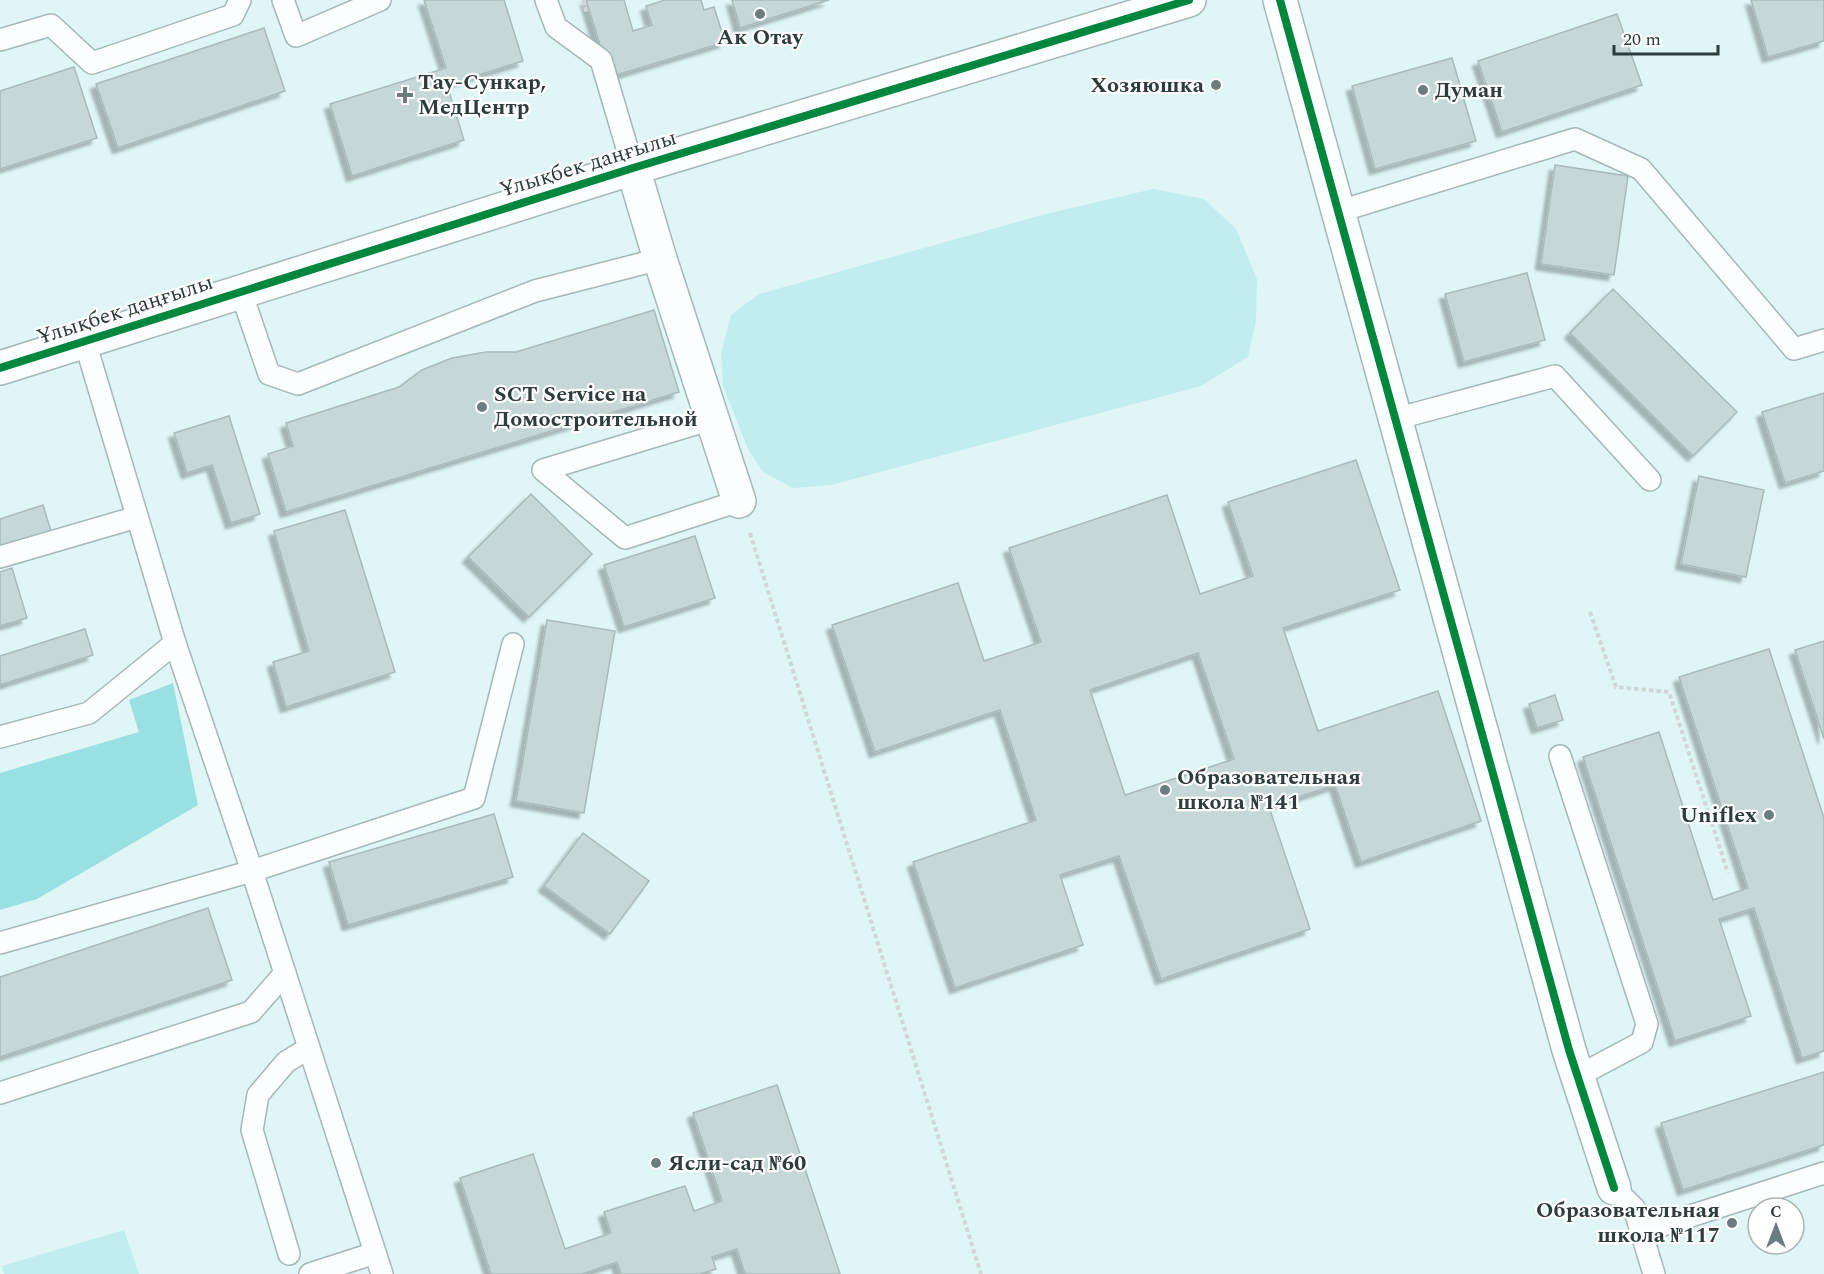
<svg xmlns="http://www.w3.org/2000/svg" width="1824" height="1274" font-family="Spectral,serif">
	<style>
		.green { fill: #c1edee }
		.forest { fill: #99e0e2 }
		.building { fill: #c6d7d8; stroke: #a9babb; stroke-width: 1.5; fill-rule: evenodd; filter: url(#shadow) }
		.lines { fill: none; stroke-linecap: round; stroke-linejoin: round }
		.service-casing { stroke: #a6b7b8; stroke-width: 24 }
		.minor-casing { stroke: #a6b7b8; stroke-width: 36 }
		.tertiary-casing { stroke: #a6b7b8; stroke-width: 36 }
		.path { stroke: #d1d7d7; stroke-width: 4; stroke-dasharray: 4.5 3; stroke-linecap: butt }
		.service { stroke: #fafefe; stroke-width: 21 }
		.minor { stroke: #fafefe; stroke-width: 33 }
		.tertiary { stroke: #fafefe; stroke-width: 33 }
		.cycleway-casing { stroke: #fff; stroke-width: 11 }
		.cycleway { stroke: #00873e; stroke-width: 8 }
		.poi-dot { fill: #6b7d7e; stroke: #fff; stroke-width: 2 }
		.labels { text-anchor: middle; dominant-baseline: central; stroke-width: 4.5; stroke-linejoin: round; paint-order: stroke }
		.poi-label { font-size: 22px; font-weight: bold; fill: #2d3d3d; stroke: #fff; text-anchor: start }
		.street-label { font-size: 22px; fill: #2d3d3d; stroke: #fff }
	</style>
	<defs>
		<filter id="shadow"><feDropShadow dx="-5.5" dy="5.5" stdDeviation="1.5" flood-color="#0004"/></filter>
	</defs>
	<rect width="100%" height="100%" fill="#dff5f6"/>
	<g class="green">
		<path d="M 1153,189 L 1204,199 L 1236,229 L 1257,279 L 1256,320 L 1248,357 L 1201,386 L 831,485 L 793,488 L 763,472 L 748,449 L 723,386 L 721,354 L 731,315 L 759,294 L 1046,214 Z"/>
		<path d="M 124,1230 L 139,1274 L 4,1274 L 2,1266 Z"/>
	</g>
	<path class="forest" d="M 173,683 L 198,805 L 37,899 L 0,910 L 0,773 L 139,732 L 129,700 Z"/>
	<g class="building">
		<path d="M 424,0 L 504,0 L 523,61 L 447,85 L 464,140 L 352,176 L 330,104 L 446,68 Z"/>
		<path d="M 586,0 L 624,0 L 633,31 L 652,25 L 646,6 L 665,0 L 701,0 L 704,10 L 714,7 L 725,42 L 610,77 Z"/>
		<path d="M 732,0 L 829,0 L 740,28 Z"/>
		<path d="M 1751,0 L 1824,0 L 1824,41 L 1768,57 Z"/>
		<path d="M 1617,14 L 1642,85 L 1502,132 L 1478,61 Z"/>
		<path d="M 264,28 L 285,91 L 118,148 L 96,84 Z"/>
		<path d="M 1452,58 L 1476,141 L 1375,169 L 1352,86 Z"/>
		<path d="M 74,67 L 97,138 L 0,169 L 0,91 Z"/>
		<path d="M 1555,165 L 1628,176 L 1614,275 L 1541,264 Z"/>
		<path d="M 1527,273 L 1545,340 L 1464,362 L 1445,294 Z"/>
		<path d="M 1613,289 L 1737,412 L 1693,456 L 1570,333 Z"/>
		<path d="M 654,310 L 679,392 L 286,512 L 268,454 L 293,446 L 286,423 L 399,387 L 422,370 L 452,358 L 486,352 L 516,352 Z"/>
		<path d="M 1824,393 L 1824,471 L 1785,483 L 1762,412 Z"/>
		<path d="M 229,416 L 260,514 L 231,523 L 212,465 L 187,473 L 174,433 Z"/>
		<path d="M 1356,460 L 1400,590 L 1283,628 L 1318,731 L 1438,691 L 1481,821 L 1361,862 L 1335,785 L 1269,807 L 1310,929 L 1161,979 L 1119,856 L 1060,875 L 1083,945 L 955,988 L 913,862 L 1036,820 L 1000,710 L 875,752 L 832,625 L 958,583 L 984,661 L 1041,642 L 1009,548 L 1167,495 L 1200,594 L 1253,576 L 1228,502 ZM 1198,653 L 1234,759 L 1125,795 L 1090,690 Z"/>
		<path d="M 1699,476 L 1764,490 L 1746,577 L 1681,564 Z"/>
		<path d="M 531,494 L 592,554 L 529,617 L 468,557 Z"/>
		<path d="M 43,505 L 51,531 L 0,548 L 0,519 Z"/>
		<path d="M 345,510 L 395,672 L 286,707 L 273,662 L 309,651 L 274,531 Z"/>
		<path d="M 695,536 L 715,598 L 624,627 L 604,565 Z"/>
		<path d="M 12,568 L 27,618 L 0,626 L 0,572 Z"/>
		<path d="M 547,620 L 615,631 L 584,813 L 516,801 Z"/>
		<path d="M 85,629 L 93,655 L 0,685 L 0,656 Z"/>
		<path d="M 1824,641 L 1824,739 L 1795,650 Z"/>
		<path d="M 1769,649 L 1824,818 L 1824,1051 L 1802,1058 L 1754,908 L 1719,919 L 1751,1016 L 1675,1041 L 1583,757 L 1659,732 L 1713,900 L 1748,888 L 1679,677 Z"/>
		<path d="M 1555,695 L 1563,720 L 1537,728 L 1529,704 Z"/>
		<path d="M 494,814 L 513,877 L 348,925 L 329,862 Z"/>
		<path d="M 583,833 L 649,881 L 610,934 L 544,886 Z"/>
		<path d="M 208,908 L 232,980 L 0,1057 L 0,977 Z"/>
		<path d="M 1824,1072 L 1824,1145 L 1683,1190 L 1661,1123 Z"/>
		<path d="M 777,1085 L 840,1274 L 745,1274 L 737,1249 L 712,1257 L 716,1269 L 700,1274 L 621,1274 L 617,1262 L 582,1274 L 491,1274 L 460,1178 L 533,1154 L 565,1249 L 611,1233 L 604,1212 L 685,1186 L 694,1211 L 722,1201 L 693,1113 Z"/>
	</g>
	<g class="lines">
		<g class="service-casing">
			<g id="service">
				<path d="M 283,0 L 296,36 L 380,0"/>
				<path d="M 546,0 L 556,27 L 601,60 L 633,168"/>
				<path d="M 0,40 L 51,25 L 92,63 L 233,15 L 240,0"/>
				<path d="M 1337,212 L 1575,139 L 1641,169 L 1794,349 L 1824,340"/>
				<path d="M 241,292 L 269,374 L 298,384 L 535,291 L 660,259"/>
				<path d="M 85,342 L 175,643 L 252,871 L 382,1274"/>
				<path d="M 712,419 L 543,470 L 625,538 L 739,501"/>
				<path d="M 1395,419 L 1555,376 L 1650,480"/>
				<path d="M 0,557 L 137,517"/>
				<path d="M 0,737 L 89,713 L 175,643"/>
				<path d="M 1560,756 L 1647,1024 L 1642,1042 L 1578,1076"/>
				<path d="M 0,943 L 252,871 L 474,798 L 513,644"/>
				<path d="M 0,1093 L 251,1012 L 285,973"/>
				<path d="M 1614,1188 L 1634,1208 L 1654,1274"/>
				<path d="M 1641,1232 L 1824,1173"/>
				<path d="M 289,1254 L 252,1130 L 258,1095 L 286,1062 L 309,1048"/>
				<path d="M 310,1274 L 375,1253"/>
			</g>
		</g>
		<g class="minor-casing">
			<g id="minor">
				<path d="M 1280,0 L 1569,1050 L 1614,1188"/>
				<path d="M 633,168 L 660,259 L 739,501"/>
			</g>
		</g>
		<g class="tertiary-casing">
			<path id="tertiary" d="M 0,368 L 633,168 L 1189,0"/>
		</g>
		<g class="path">
			<path d="M 583,0 L 587,14"/>
			<path d="M 750,533 L 981,1274"/>
			<path d="M 1590,612 L 1616,687 L 1669,692 L 1728,873"/>
		</g>
		<use href="#service" class="service"/>
		<use href="#minor" class="minor"/>
		<use href="#tertiary" class="tertiary"/>
		<g class="cycleway-casing">
			<g id="cycleway">
				<path d="M 1280,0 L 1569,1050 L 1614,1188"/>
				<path d="M 0,368 L 633,168 L 1189,0"/>
			</g>
		</g>
		<use href="#cycleway" class="cycleway"/>
	</g>
	<g class="poi-dot">
		<circle cx="760" cy="14" r="6"/>
		<circle cx="1216" cy="85" r="6"/>
		<circle cx="1423" cy="90" r="6"/>
		<path d="M402 86h6v6h6v6h-6v6h-6v-6h-6v-6h6z"/>
		<circle cx="482" cy="407" r="6"/>
		<circle cx="1165" cy="790" r="6"/>
		<circle cx="1769" cy="815" r="6"/>
		<circle cx="656" cy="1163" r="6"/>
		<circle cx="1732" cy="1223" r="6"/>
	</g>
	<g class="labels">
		<g class="poi-label">
			<text x="760" y="37" text-anchor="middle">Ак Отау</text>
			<text x="418" y="82">Тау-Сункар,<tspan x="418" dy="25">МедЦентр</tspan></text>
			<text x="1204" y="85" text-anchor="end">Хозяюшка</text>
			<text x="1435" y="90">Думан</text>
			<text x="494" y="394">SCT Service на<tspan x="494" dy="25">Домостроительной</tspan></text>
			<text x="1177" y="777">Образовательная<tspan x="1177" dy="25">школа №141</tspan></text>
			<text x="1757" y="815" text-anchor="end">Uniflex</text>
			<text x="668" y="1163">Ясли-сад №60</text>
			<text x="1720" y="1210" text-anchor="end">Образовательная<tspan x="1720" dy="25">школа №117</tspan></text>
		</g>
		<g class="street-label">
			<text transform="translate(588 164) rotate(-17)">Ұлықбек даңғылы</text>
			<text transform="translate(125 310) rotate(-18)">Ұлықбек даңғылы</text>
		</g>
	</g>
	<g transform="translate(1776 1226)"><circle r="28" fill="#ffffff" stroke="#abb1b1" stroke-width="1.5"/>
	<path d="M0-4.5L10 22L0 15L-10 22Z" fill="#6b7d7e"/>
	<text y="-9" font-size="16" font-weight="bold" text-anchor="middle" fill="#2d3d3d">С</text>
	</g>
	<path d="M1614 45v9h104v-9" fill="none" stroke="#2d3d3d" stroke-width="3"/>
	<text x="1623" y="45" font-size="18" fill="#2d3d3d" stroke="#ffffff" stroke-width="4.5" paint-order="stroke">20 m</text>
</svg>
